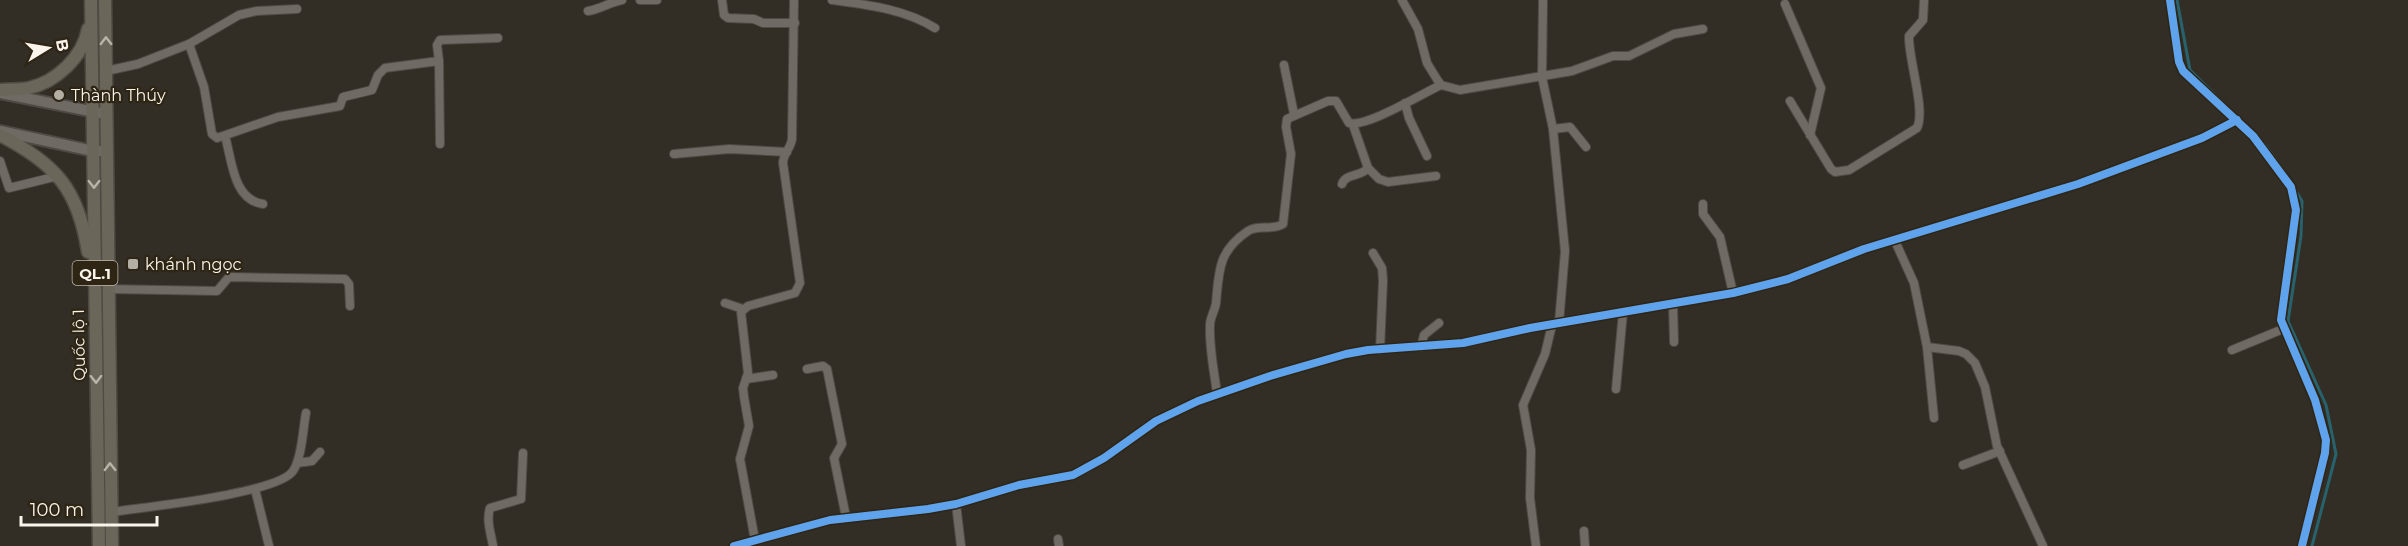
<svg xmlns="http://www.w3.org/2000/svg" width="2408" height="546" font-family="Montserrat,sans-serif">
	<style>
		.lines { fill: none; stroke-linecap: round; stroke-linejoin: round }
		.stream { stroke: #27626d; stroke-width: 3 }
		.minor-casing { stroke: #4f4a43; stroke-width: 10 }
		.secondary-casing { stroke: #4f4a43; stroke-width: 14 }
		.trunk-casing { stroke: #4f4a43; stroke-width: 15 }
		.minor { stroke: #6f6b64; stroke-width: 8 }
		.secondary { stroke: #6f6b64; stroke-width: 10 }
		.trunk { stroke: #6a665a; stroke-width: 12 }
		.cycleway-casing { stroke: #2e2515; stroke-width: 11 }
		.cycleway { stroke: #60a3ed; stroke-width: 8 }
		.oneway { stroke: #b9b4a9 }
		.poi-dot { fill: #b4afa5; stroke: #2e2515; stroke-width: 2 }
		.labels { text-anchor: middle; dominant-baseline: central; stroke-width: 4.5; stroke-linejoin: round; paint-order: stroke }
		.shield { fill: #2e2515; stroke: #bdb6aa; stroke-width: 1.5 }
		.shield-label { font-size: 15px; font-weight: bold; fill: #faf4ea }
		.poi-label { font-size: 16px; fill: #faf4ea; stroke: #2e2515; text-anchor: start }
		.street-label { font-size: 16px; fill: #faf4ea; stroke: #2e2515 }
	</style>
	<rect width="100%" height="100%" fill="#322e25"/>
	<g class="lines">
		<g class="stream">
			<path d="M 2177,0 L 2190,70 L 2266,146 L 2290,180"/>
			<path d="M 2293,186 L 2302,201 L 2301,236 L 2288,321 L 2326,405 L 2336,454 L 2312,546"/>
		</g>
		<g class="minor-casing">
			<g id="minor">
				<path d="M 640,0 L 657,0"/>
				<path d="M 722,0 L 724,15 L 728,18 L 754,19 L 763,23 L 795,23"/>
				<path d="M 832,0 C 868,5 904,9 935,28"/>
				<path d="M 1402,0 L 1418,29 L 1427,63 L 1438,81 L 1441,85 L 1460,90 L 1572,71 L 1613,56 L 1629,56 L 1674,34 L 1703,29"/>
				<path d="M 1543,0 L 1542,77 L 1553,129 L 1565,251 L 1559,323"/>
				<path d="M 2170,0 L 2179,62 L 2183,71 L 2253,136 L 2291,187 L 2296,210 L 2281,320 L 2315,400 L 2326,440 L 2325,453 L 2302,546"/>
				<path d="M 1785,4 L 1821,88 L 1810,135"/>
				<path d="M 588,11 C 601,9 610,2 622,0"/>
				<path d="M 189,44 L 239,15 L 257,11 L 297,9"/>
				<path d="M 439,61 L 440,144"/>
				<path d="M 1284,65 L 1294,114"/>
				<path d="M 106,71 L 138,64 L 189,44 L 204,87 L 212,134 L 217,138 L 278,117 L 340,106 L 343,97 L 372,90 L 378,75 L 385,68 L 439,61 L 437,45 L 440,40 L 498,38"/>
				<path d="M 1790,101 L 1831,169 L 1835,172 L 1849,170 L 1917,128 C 1926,110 1908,58 1909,36 L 1923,20 L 1924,0"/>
				<path d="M 1405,103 L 1409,118 L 1427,156"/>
				<path d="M 1553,129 L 1570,127 L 1586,147"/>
				<path d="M 225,136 C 232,160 233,200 263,204"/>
				<path d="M 674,154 L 729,149 L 787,152"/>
				<path d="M 0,161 L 9,188 L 58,176"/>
				<path d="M 1368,168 L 1379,179 L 1388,182 L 1436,176"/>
				<path d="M 1342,184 C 1346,173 1361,177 1368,168 L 1353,125"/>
				<path d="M 1703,204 L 1703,214 L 1720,237 L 1733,293"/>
				<path d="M 1895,241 L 1914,283 L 1927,347 L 1959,351 L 1966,354 L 1975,363 L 1985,387 L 1997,446 L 2043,546"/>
				<path d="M 1373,253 L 1382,268 L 1383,280 L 1380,350"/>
				<path d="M 108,289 L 217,291 L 229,277 L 345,279 L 349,284 L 350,306"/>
				<path d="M 725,303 L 743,309"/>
				<path d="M 1673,304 L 1674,342"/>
				<path d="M 1421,347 L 1424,335 L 1439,323"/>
				<path d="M 1927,347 L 1934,418"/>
				<path d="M 2232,350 L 2283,329"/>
				<path d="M 807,369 L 823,366 L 827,369 L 842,444 L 834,458 L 846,517"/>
				<path d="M 746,379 L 773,375"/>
				<path d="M 1616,389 L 1623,312"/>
				<path d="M 1217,393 C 1214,371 1209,347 1210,325 C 1210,317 1215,311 1216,303 C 1219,271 1218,251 1248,231 C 1258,224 1272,231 1283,224 L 1291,154 L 1286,127 L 1287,119 L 1328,101 L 1336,101 L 1349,123 C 1366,128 1423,93 1441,85"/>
				<path d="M 297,463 L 312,461 L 320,452"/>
				<path d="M 1963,465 L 2000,451"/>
				<path d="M 255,489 L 269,546"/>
				<path d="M 956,504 L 961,546"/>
				<path d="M 111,512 C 144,507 277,494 293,471 C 302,458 303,428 306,413"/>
				<path d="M 1584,531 L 1585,546"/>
				<path d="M 1058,539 L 1059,546"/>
				<path d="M 755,540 L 740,459 L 749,426 L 744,397 L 743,388 L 748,373 L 741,312 L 748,306 L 795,293 L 800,283 L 783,163 C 783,154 791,148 792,139 L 794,0"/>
				<path d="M 493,546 C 491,534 486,520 490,508 L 521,499 L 523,453"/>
				<path d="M 734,546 L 830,520 L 928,509 L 956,504 L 1019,485 L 1073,475 L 1104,458 L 1156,421 L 1198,401 L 1270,376 L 1346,354 L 1368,350 L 1463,343 L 1530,328 L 1733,293 L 1788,279 L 1864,249 L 2078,184 L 2202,138 L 2237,120"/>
				<path d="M 1536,546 L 1530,498 L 1531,450 L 1523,405 L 1545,354 L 1552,325"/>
			</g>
		</g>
		<g class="secondary-casing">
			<g id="secondary">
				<path d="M 0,93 L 100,113"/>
				<path d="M 0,131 L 93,151 L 107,151"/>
			</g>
		</g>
		<g class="trunk-casing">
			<g id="trunk">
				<path d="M 91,0 L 99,546"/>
				<path d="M 105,0 L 112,546"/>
				<path d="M 0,90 C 9,89 20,90 29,88 C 56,82 83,57 88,29"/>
				<path d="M 0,135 C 56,165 78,188 88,252"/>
			</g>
		</g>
		<use href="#minor" class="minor"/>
		<use href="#secondary" class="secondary"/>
		<use href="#trunk" class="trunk"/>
		<g class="cycleway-casing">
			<g id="cycleway">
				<path d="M 2170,0 L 2179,62 L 2183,71 L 2253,136 L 2291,187 L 2296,210 L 2281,320 L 2315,400 L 2326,440 L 2325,453 L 2302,546"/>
				<path d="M 734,546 L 830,520 L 928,509 L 956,504 L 1019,485 L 1073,475 L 1104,458 L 1156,421 L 1198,401 L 1270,376 L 1346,354 L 1368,350 L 1463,343 L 1530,328 L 1733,293 L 1788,279 L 1864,249 L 2078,184 L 2202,138 L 2237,120"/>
			</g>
		</g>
		<use href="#cycleway" class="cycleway"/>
	</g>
	<defs><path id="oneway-chevron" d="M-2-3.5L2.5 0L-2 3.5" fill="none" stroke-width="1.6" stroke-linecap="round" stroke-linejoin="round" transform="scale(1.5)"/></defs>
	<g class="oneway">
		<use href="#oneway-chevron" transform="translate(106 41) rotate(-91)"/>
		<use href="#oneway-chevron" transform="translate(94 184) rotate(90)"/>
		<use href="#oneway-chevron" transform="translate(96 379) rotate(89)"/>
		<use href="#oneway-chevron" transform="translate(110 467) rotate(-91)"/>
	</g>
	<g class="poi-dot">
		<circle cx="59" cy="95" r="6"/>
		<rect x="127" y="258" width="12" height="12" rx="3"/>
	</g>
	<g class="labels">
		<rect class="shield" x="72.5" y="261" width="45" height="24" rx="4.5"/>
		<g class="shield-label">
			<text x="95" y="273">QL.1</text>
		</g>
		<g class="poi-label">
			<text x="71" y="95">Thành Thúy</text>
			<text x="145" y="264">khánh ngọc</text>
		</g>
		<g class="street-label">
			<text transform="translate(79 345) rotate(-91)">Quốc lộ 1</text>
		</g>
	</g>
	<g transform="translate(48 48) rotate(79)" stroke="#2e2515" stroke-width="4.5" paint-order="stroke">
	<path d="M0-4.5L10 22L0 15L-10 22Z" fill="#faf4ea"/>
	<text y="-9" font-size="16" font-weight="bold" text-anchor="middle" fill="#faf4ea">B</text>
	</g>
	<path d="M21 516v9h136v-9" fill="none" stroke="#faf4ea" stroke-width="3"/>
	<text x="30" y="516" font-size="18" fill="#faf4ea" stroke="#2e2515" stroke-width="4.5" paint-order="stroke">100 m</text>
</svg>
